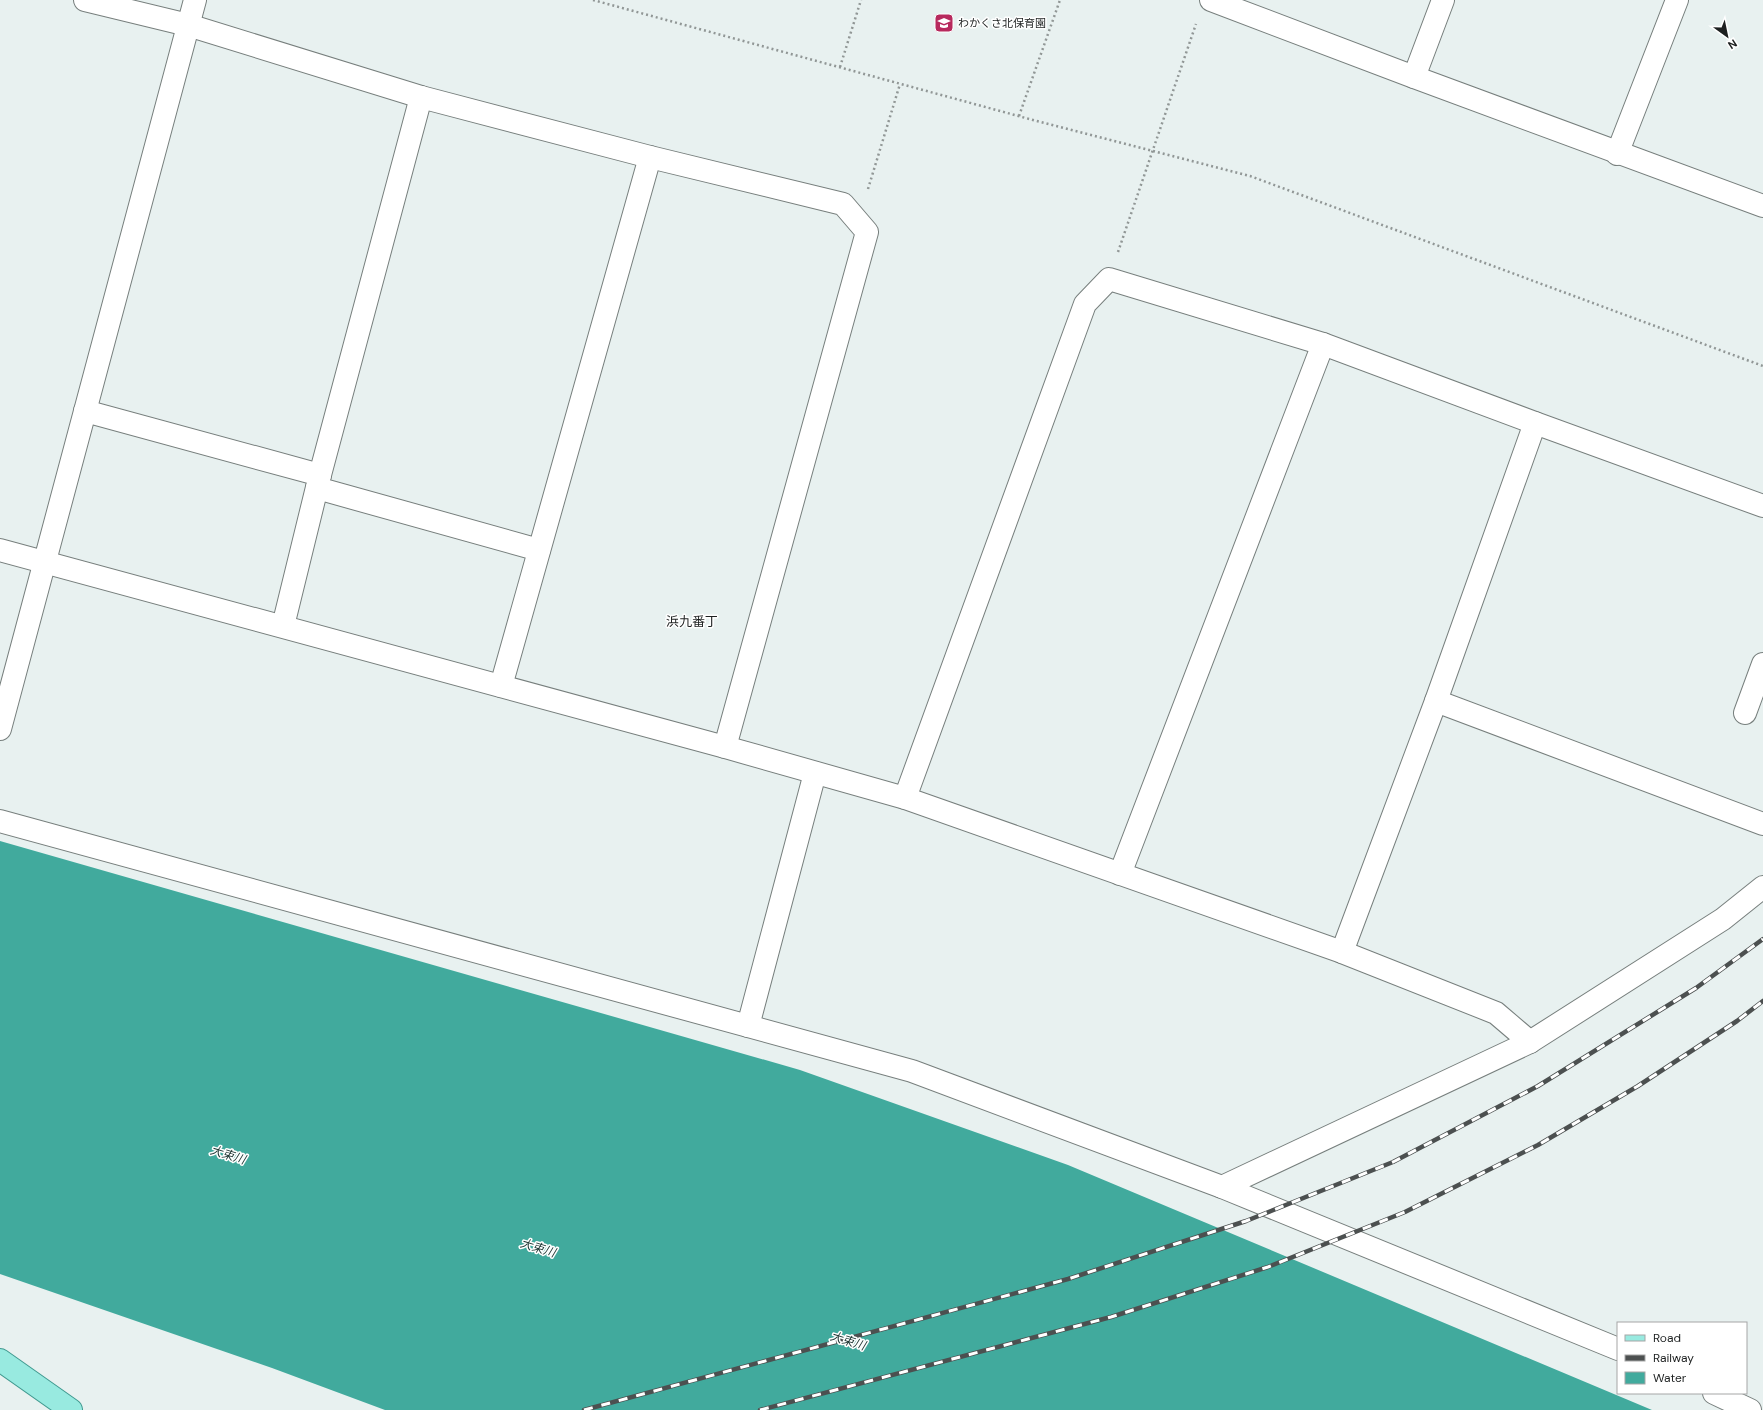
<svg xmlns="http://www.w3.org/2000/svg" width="1763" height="1410" font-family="'DM Sans','Noto Sans JP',sans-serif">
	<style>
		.water { fill: #41aa9d }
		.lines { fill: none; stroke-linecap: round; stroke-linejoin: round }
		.minor-casing { stroke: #777f7d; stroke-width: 24 }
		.major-casing { stroke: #419a90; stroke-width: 24 }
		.path { stroke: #919796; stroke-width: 2.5; stroke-dasharray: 2 3; stroke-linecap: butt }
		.minor { stroke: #fff; stroke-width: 22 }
		.major { stroke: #98eae0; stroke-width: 22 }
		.rail-casing { stroke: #4c5050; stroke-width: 4.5 }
		.rail { stroke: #fff; stroke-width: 3; stroke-dasharray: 9; stroke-linecap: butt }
		.labels { text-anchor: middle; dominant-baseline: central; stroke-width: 3; stroke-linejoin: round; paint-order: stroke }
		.poi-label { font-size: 11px; fill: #1d2020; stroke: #fff; text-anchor: start }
		.water-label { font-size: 12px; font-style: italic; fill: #1c3431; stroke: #fff }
		.quarter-label { font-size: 13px; fill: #1d2020; stroke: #fff }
	</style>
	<rect width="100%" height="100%" fill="#e8f1f0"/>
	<path class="water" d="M 0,841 L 800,1070 L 1068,1165 L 1652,1410 L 385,1410 L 272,1368 L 0,1274 Z"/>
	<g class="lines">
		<g class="minor-casing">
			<g id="minor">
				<path d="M 85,0 L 188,25 L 421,97 L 650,157 L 843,204 L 867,232 L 725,747"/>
				<path d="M 1211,0 L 1414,77 L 1763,206"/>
				<path d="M 1414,77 L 1443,0"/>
				<path d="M 1617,154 L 1677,0"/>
				<path d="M 85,411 L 320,475"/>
				<path d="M 317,488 L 539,550"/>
				<path d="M 0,550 L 725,747 L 905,798 L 1342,952 L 1496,1013 L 1530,1042"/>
				<path d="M 283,626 L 320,475 L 421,97"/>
				<path d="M 501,686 L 650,157"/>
				<path d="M 1436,701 L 1763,824"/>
				<path d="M 1745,713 L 1763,664"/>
				<path d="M 0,729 L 195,0"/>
				<path d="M 905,798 L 1085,304 L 1109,279 L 1323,344 L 1535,423 L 1763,506"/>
				<path d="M 0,821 L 912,1071 L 1222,1187 L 1618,1349"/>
				<path d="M 1120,874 L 1323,344"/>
				<path d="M 1342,952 L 1436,701 L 1535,423"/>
				<path d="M 748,1026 L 815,773"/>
				<path d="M 1222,1187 L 1530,1042 L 1723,919 L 1763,887"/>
				<path d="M 1714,1393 L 1750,1410"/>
			</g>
		</g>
		<g class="major-casing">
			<path id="major" d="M 0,1360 L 71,1410"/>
		</g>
		<g class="path">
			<path d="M 593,0 L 1033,120 L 1250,176 L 1763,366"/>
			<path d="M 840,67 L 861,0"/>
			<path d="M 1019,116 L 1060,0"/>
			<path d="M 868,189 L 900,84"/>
			<path d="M 1118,252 L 1196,24"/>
		</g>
		<use href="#minor" class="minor"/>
		<use href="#major" class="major"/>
		<g class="rail-casing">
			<g id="rail">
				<path d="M 584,1410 L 1068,1279 L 1246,1221 L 1393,1162 L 1538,1086 L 1696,988 L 1763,939"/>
				<path d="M 760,1410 L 1111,1317 L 1268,1267 L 1405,1212 L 1538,1145 L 1638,1086 L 1737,1021 L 1763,1001"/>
			</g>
		</g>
		<use href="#rail" class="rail"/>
	</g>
	<defs>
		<g id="school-square" transform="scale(1)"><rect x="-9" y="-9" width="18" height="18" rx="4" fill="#b7295d" stroke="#fff"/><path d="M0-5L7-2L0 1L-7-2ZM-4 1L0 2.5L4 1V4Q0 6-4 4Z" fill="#fff"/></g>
	</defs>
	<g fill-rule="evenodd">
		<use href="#school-square" x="944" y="23"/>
	</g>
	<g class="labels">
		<g class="poi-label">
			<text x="958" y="23">わかくさ北保育園</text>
		</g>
		<g class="water-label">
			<text transform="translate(228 1155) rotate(17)">大束川</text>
			<text transform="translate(538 1248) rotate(17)">大束川</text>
			<text transform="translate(848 1341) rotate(17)">大束川</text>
		</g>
		<g class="quarter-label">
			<text x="692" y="621">浜九番丁</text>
		</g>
	</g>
	<rect x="1617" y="1322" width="130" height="72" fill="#ffffff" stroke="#a5a6a6"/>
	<rect x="1625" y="1335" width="20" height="6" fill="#98eae0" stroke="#a5a6a6"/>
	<text x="1653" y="1342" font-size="12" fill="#1d2020">Road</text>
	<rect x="1625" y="1355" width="20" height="6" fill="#4c5050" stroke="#a5a6a6"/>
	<text x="1653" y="1362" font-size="12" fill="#1d2020">Railway</text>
	<rect x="1625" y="1372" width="20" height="12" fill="#41aa9d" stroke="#a5a6a6"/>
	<text x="1653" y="1382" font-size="12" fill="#1d2020">Water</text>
	<g transform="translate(1727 36) rotate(147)" stroke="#ffffff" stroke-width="3" paint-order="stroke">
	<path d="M0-3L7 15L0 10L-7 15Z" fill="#1d2020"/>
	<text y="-6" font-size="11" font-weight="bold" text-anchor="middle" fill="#1d2020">N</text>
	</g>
</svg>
